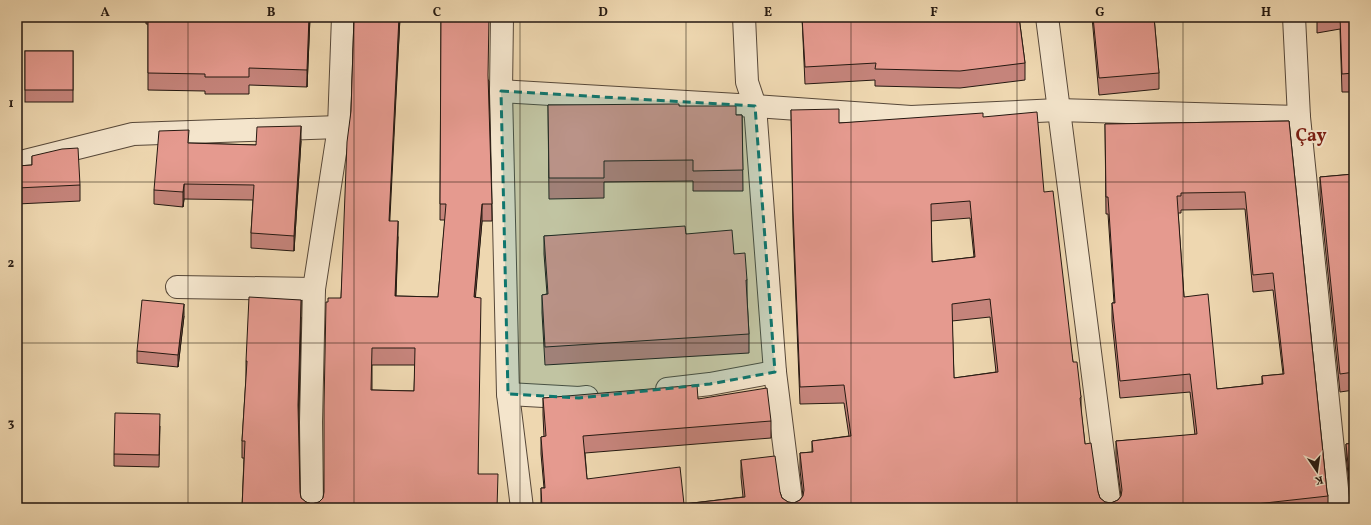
<svg xmlns="http://www.w3.org/2000/svg" width="1371" height="525" font-family="Vollkorn,serif">
	<style>
		.lines { fill: none; stroke-linecap: round; stroke-linejoin: round }
		.street-casing { stroke: #574839; stroke-width: 24 }
		.street { stroke: #f4e5cc; stroke-width: 22 }
		.wall { fill: #c5847b; stroke: #251911; fill-rule: evenodd }
		.shaded-wall { fill: #a06c64; stroke: #251911 }
		.building { fill: #e59a8f; stroke: #251911; fill-rule: evenodd }
		.marked { fill: #0f766e; fill-opacity: 0.2; stroke: #0f766e; stroke-width: 3; stroke-dasharray: 8 5; stroke-linejoin: round }
		.grid { fill: none; stroke: #251911; stroke-width: 1; stroke-opacity: 0.55 }
		.labels { text-anchor: middle; dominant-baseline: central; stroke-width: 4; stroke-linejoin: round; paint-order: stroke }
		.district-label { font-size: 18px; font-weight: bold; fill: #7a1f14; stroke: #f4e5cc }
		.neatline { fill: none; stroke: #251911; stroke-width: 1.5 }
		.grid-label { font-size: 13px; text-anchor: middle; font-weight: bold; fill: #251911 }
	</style>
	<rect width="100%" height="100%" fill="#eed7b0"/>
	<filter id="stains"><feTurbulence type="fractalNoise" baseFrequency=".005" numOctaves="4"/><feColorMatrix values="0 0 0 0 .2 0 0 0 0 .09 0 0 0 0 .02 0 0 0 .5 -.17"/></filter>
	<radialGradient id="worn" r=".72"><stop offset=".6" stop-color="#630" stop-opacity="0"/><stop offset="1" stop-color="#630" stop-opacity=".3"/></radialGradient>
	<g class="lines">
		<g class="street-casing">
			<g id="street">
				<path d="M 502,17 L 501,91 L 508,394 L 522,508"/>
				<path d="M 744,17 L 747,82 L 755,106 L 775,372 L 792,508"/>
				<path d="M 1047,17 L 1110,508"/>
				<path d="M 1294,17 L 1299,117 L 1339,508"/>
				<path d="M 501,91 L 755,106 L 911,117 L 1058,110 L 1299,117"/>
				<path d="M 17,163 L 133,134 L 339,127"/>
				<path d="M 177,287 L 314,289"/>
				<path d="M 667,389 L 710,384 L 775,372"/>
				<path d="M 508,394 L 579,398 L 587,397"/>
				<path d="M 312,508 L 311,422 L 314,289 L 339,127 L 343,17"/>
			</g>
		</g>
		<use href="#street" class="street"/>
	</g>
	<g class="wall">
		<path d="M 146,17 L 310,17 L 307,87 L 249,85 L 249,94 L 205,94 L 205,91 L 148,90 L 148,24 L 146,24 Z"/>
		<path d="M 354,17 L 400,17 L 389,221 L 398,237 L 396,296 L 438,297 L 445,220 L 440,220 L 441,17 L 489,81 L 492,221 L 482,221 L 475,297 L 478,474 L 498,508 L 242,508 L 244,458 L 242,458 L 242,441 L 246,378 L 246,361 L 301,317 L 299,416 L 300,492 L 301,498 L 306,502 L 312,504 L 319,502 L 323,498 L 324,492 L 328,302 L 341,298 L 351,111 ZM 372,365 L 415,365 L 414,391 L 372,390 Z"/>
		<path d="M 802,17 L 1019,17 L 1025,63 L 1025,80 L 960,88 L 875,86 L 875,80 L 805,84 Z"/>
		<path d="M 1092,17 L 1154,17 L 1159,73 L 1159,89 L 1099,95 Z"/>
		<path d="M 1317,17 L 1354,17 L 1354,94 L 1354,92 L 1342,92 L 1340,29 L 1317,33 Z"/>
		<rect x="25" y="51" width="48" height="51"/>
		<path d="M 548,105 L 679,106 L 736,115 L 742,115 L 743,191 L 693,191 L 693,181 L 604,182 L 604,198 L 549,199 Z"/>
		<path d="M 791,110 L 839,123 L 983,117 L 1044,192 L 1073,362 L 1081,397 L 1081,411 L 1085,444 L 1098,492 L 1100,498 L 1105,502 L 1111,503 L 1118,500 L 1121,496 L 1116,458 L 1116,441 L 1195,435 L 1190,392 L 1120,398 L 1112,321 L 1112,303 L 1114,303 L 1108,214 L 1106,214 L 1105,124 L 1289,121 L 1327,492 L 1328,496 L 1328,508 L 541,508 L 541,488 L 544,488 L 541,454 L 541,437 L 544,437 L 543,415 L 543,398 L 698,399 L 771,421 L 771,438 L 585,453 L 587,479 L 684,504 L 743,497 L 741,477 L 741,460 L 780,492 L 782,498 L 788,502 L 794,503 L 800,500 L 803,496 L 800,470 L 800,453 L 812,452 L 812,441 L 849,436 L 844,403 L 800,404 L 793,227 ZM 1245,209 L 1253,292 L 1273,290 L 1283,374 L 1262,376 L 1262,384 L 1217,389 L 1184,297 L 1178,213 L 1181,213 L 1181,210 ZM 970,218 L 974,257 L 932,262 L 931,221 ZM 990,317 L 996,372 L 954,378 L 952,321 Z"/>
		<path d="M 301,141 L 294,251 L 251,248 L 251,233 L 253,200 L 184,199 L 183,207 L 154,204 L 154,190 L 189,143 L 256,145 Z"/>
		<path d="M 32,156 L 80,185 L 80,201 L 17,204 L 17,166 L 32,165 Z"/>
		<path d="M 1354,174 L 1354,390 L 1340,392 L 1320,195 L 1320,177 Z"/>
		<path d="M 686,234 L 734,254 L 747,280 L 747,298 L 749,334 L 749,353 L 545,365 L 542,313 L 542,295 L 547,294 L 544,254 L 544,236 Z"/>
		<path d="M 184,316 L 178,367 L 137,363 L 137,351 Z"/>
		<path d="M 160,426 L 159,467 L 114,466 L 114,454 Z"/>
		<path d="M 1354,443 L 1354,508 L 1351,508 L 1351,499 L 1346,456 L 1346,444 Z"/>
	</g>
	<g class="shaded-wall">
		<path d="M 309,17 L 310,17 L 307,87 L 307,70 Z"/>
		<path d="M 399,17 L 400,17 L 389,237 L 389,221 Z"/>
		<path d="M 301,126 L 301,141 L 294,251 L 294,236 Z"/>
		<path d="M 184,184 L 184,199 L 183,207 L 183,192 Z"/>
		<path d="M 482,204 L 482,221 L 474,314 L 474,297 Z"/>
		<path d="M 398,221 L 398,237 L 395,312 L 395,296 Z"/>
		<path d="M 301,300 L 301,317 L 298,422 L 298,405 Z"/>
		<path d="M 184,304 L 184,316 L 178,367 L 178,355 Z"/>
	</g>
	<g class="building">
		<path d="M 148,17 L 309,17 L 307,70 L 249,68 L 249,77 L 205,77 L 205,74 L 148,73 Z"/>
		<path d="M 354,17 L 399,17 L 389,221 L 398,221 L 395,296 L 438,297 L 446,204 L 440,204 L 441,17 L 489,17 L 488,75 L 492,204 L 482,204 L 474,297 L 481,298 L 478,474 L 498,474 L 497,508 L 242,508 L 245,441 L 242,441 L 247,361 L 246,361 L 249,297 L 301,300 L 298,405 L 300,492 L 301,498 L 306,502 L 312,504 L 319,502 L 323,498 L 324,492 L 324,406 L 326,302 L 328,302 L 328,298 L 341,298 L 347,142 L 351,111 ZM 372,348 L 415,348 L 414,391 L 371,390 Z"/>
		<path d="M 802,17 L 1019,17 L 1025,63 L 960,71 L 875,69 L 876,63 L 805,67 Z"/>
		<path d="M 1093,17 L 1154,17 L 1159,73 L 1099,78 Z"/>
		<path d="M 1340,17 L 1354,17 L 1354,75 L 1354,73 L 1342,74 Z"/>
		<rect x="25" y="51" width="48" height="39"/>
		<path d="M 679,104 L 679,106 L 736,106 L 736,115 L 742,115 L 743,170 L 693,171 L 693,160 L 604,161 L 604,178 L 549,178 L 548,105 Z"/>
		<path d="M 839,109 L 839,123 L 983,113 L 983,117 L 1037,112 L 1044,192 L 1053,191 L 1073,362 L 1077,362 L 1081,397 L 1080,398 L 1085,444 L 1091,443 L 1098,492 L 1100,498 L 1105,502 L 1111,503 L 1118,500 L 1121,496 L 1122,490 L 1116,441 L 1197,434 L 1190,374 L 1120,381 L 1112,303 L 1115,303 L 1108,197 L 1106,197 L 1105,124 L 1289,121 L 1327,492 L 1328,496 L 1220,508 L 542,508 L 541,488 L 545,488 L 541,437 L 546,436 L 543,398 L 697,385 L 698,399 L 767,388 L 771,421 L 583,436 L 587,479 L 680,467 L 684,504 L 745,497 L 741,460 L 775,456 L 780,492 L 782,498 L 788,502 L 794,503 L 800,500 L 803,496 L 804,490 L 800,453 L 813,452 L 812,441 L 851,436 L 844,385 L 800,387 L 793,210 L 791,110 ZM 1245,192 L 1253,275 L 1273,273 L 1284,374 L 1262,376 L 1263,384 L 1217,389 L 1208,294 L 1184,297 L 1177,196 L 1181,196 L 1181,193 ZM 970,201 L 975,257 L 932,262 L 931,204 ZM 990,299 L 998,372 L 954,378 L 952,304 Z"/>
		<path d="M 301,126 L 294,236 L 251,233 L 254,185 L 184,184 L 183,192 L 154,190 L 159,131 L 189,130 L 188,143 L 256,145 L 257,127 Z"/>
		<path d="M 78,148 L 80,185 L 17,188 L 17,166 L 32,165 L 32,156 L 62,149 Z"/>
		<path d="M 1354,174 L 1354,372 L 1340,374 L 1320,177 Z"/>
		<path d="M 685,226 L 686,234 L 732,230 L 734,254 L 745,253 L 747,280 L 746,280 L 749,334 L 545,347 L 542,295 L 548,294 L 544,236 Z"/>
		<path d="M 142,300 L 184,304 L 178,355 L 137,351 Z"/>
		<path d="M 115,413 L 160,414 L 159,455 L 114,454 Z"/>
		<path d="M 1354,443 L 1354,499 L 1351,500 L 1351,494 L 1346,444 Z"/>
	</g>
	<path class="marked" d="M 501,91 L 755,106 L 775,372 L 710,384 L 579,398 L 508,394 Z"/>
	<path class="grid" d="M 188,17 L 188,508M 354,17 L 354,508M 520,17 L 520,508M 686,17 L 686,508M 851,17 L 851,508M 1017,17 L 1017,508M 1183,17 L 1183,508M 17,182 L 1354,182M 17,343 L 1354,343"/>
	<g class="labels">
		<g class="district-label">
			<text x="1311" y="136">Çay</text>
		</g>
	</g>
	<rect width="1371" height="525" fill="none" stroke="#eed7b0" stroke-width="44"/>
	<g transform="translate(1317 471) rotate(167)" stroke="#f4e5cc" stroke-width="3" paint-order="stroke">
	<path d="M0-3L7 15L0 10L-7 15Z" fill="#251911"/>
	<text y="-6" font-size="11" font-weight="bold" text-anchor="middle" fill="#251911">K</text>
	</g>
	<rect x="22" y="22" width="1327" height="481" class="neatline"/>
	<g class="grid-label">
		<text x="105" y="16">A</text>
		<text x="271" y="16">B</text>
		<text x="437" y="16">C</text>
		<text x="603" y="16">D</text>
		<text x="768" y="16">E</text>
		<text x="934" y="16">F</text>
		<text x="1100" y="16">G</text>
		<text x="1266" y="16">H</text>
		<text x="11" y="107">1</text>
		<text x="11" y="267">2</text>
		<text x="11" y="427">3</text>
	</g>
	<rect width="100%" height="100%" filter="url(#stains)"/>
	<rect width="100%" height="100%" fill="url(#worn)"/>
</svg>
